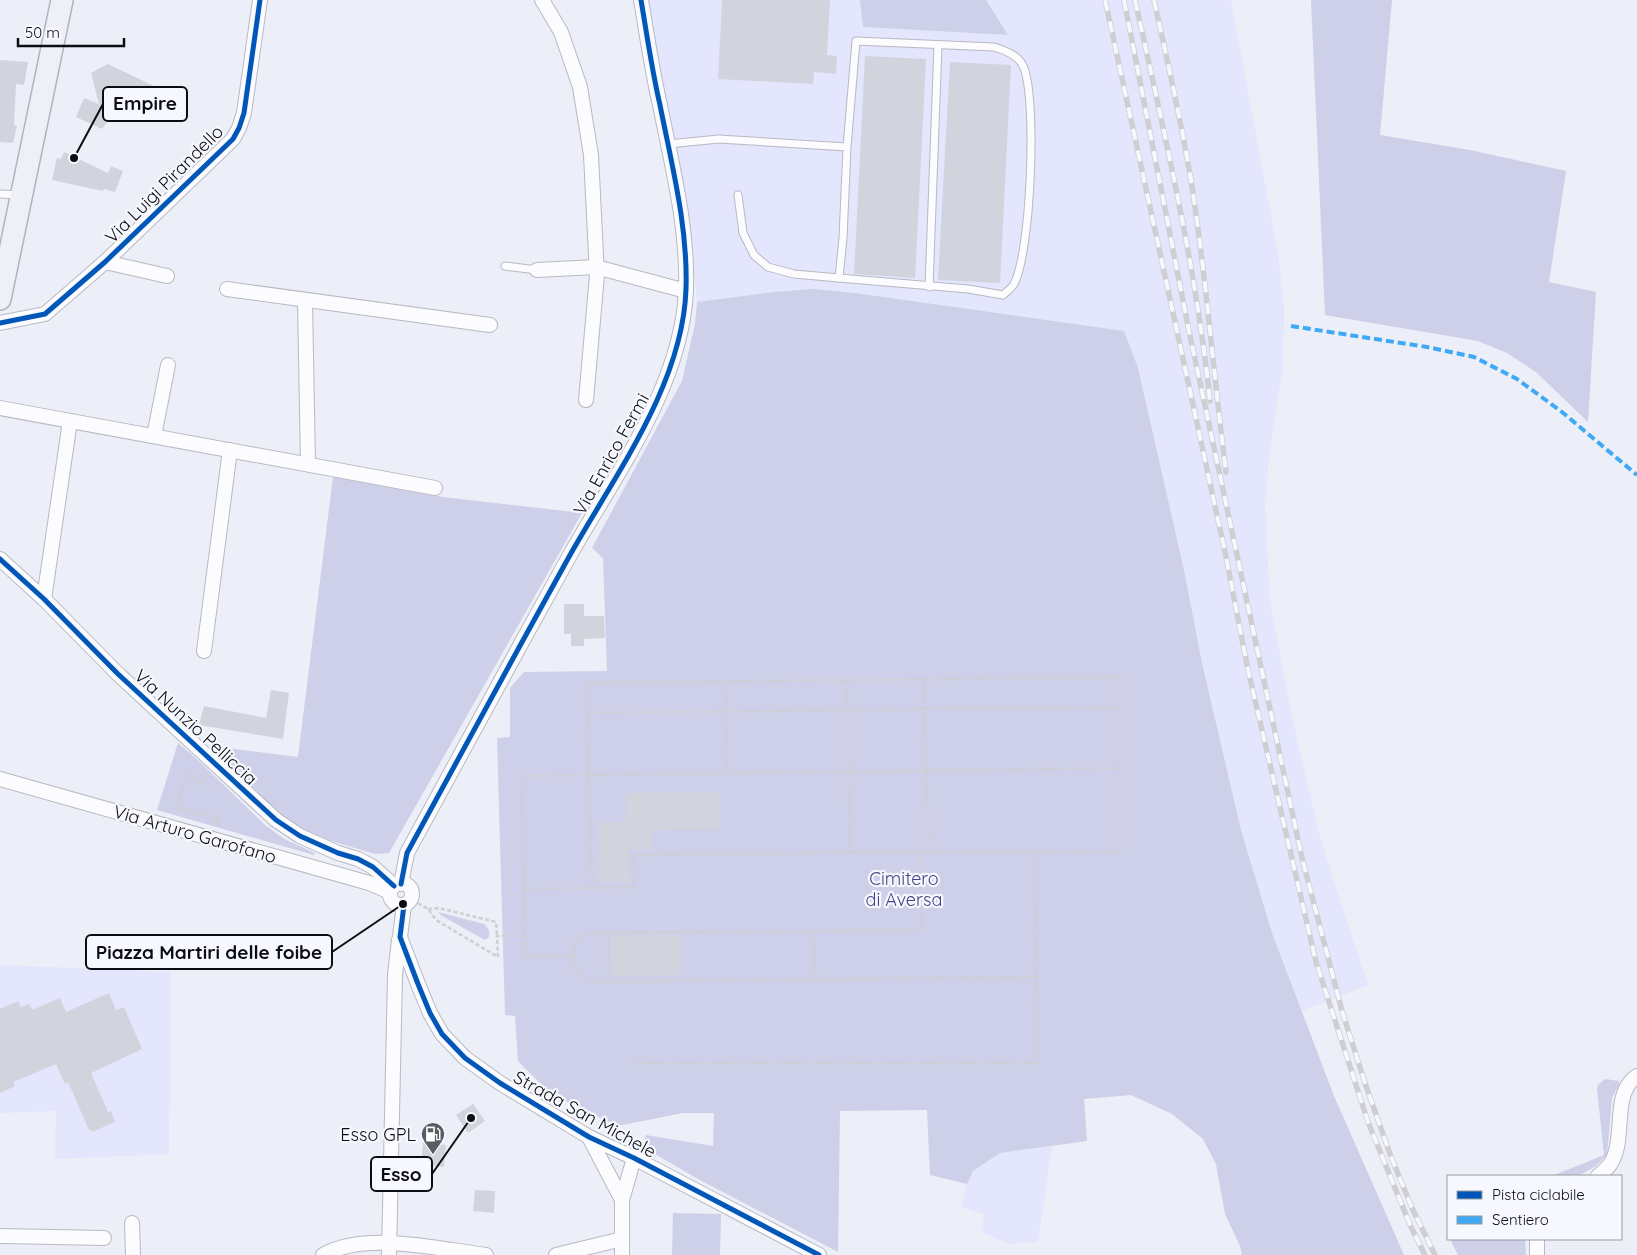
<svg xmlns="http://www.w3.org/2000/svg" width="1637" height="1255" font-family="Quicksand,sans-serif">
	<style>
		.built { fill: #e3e6fc }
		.green { fill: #cdd0e8 }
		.building { fill: #d2d4dd }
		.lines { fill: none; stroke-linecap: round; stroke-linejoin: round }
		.service-casing { stroke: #b8b9c2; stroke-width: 9 }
		.minor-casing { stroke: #b8b9c2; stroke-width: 16 }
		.primary-casing { stroke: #b1b2c0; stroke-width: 24 }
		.path { stroke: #cecfd2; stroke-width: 2.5; stroke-dasharray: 4 2.5; stroke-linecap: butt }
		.service { stroke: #fcfcfe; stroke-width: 7 }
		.minor { stroke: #fcfcfe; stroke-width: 14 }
		.primary { stroke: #eff0f6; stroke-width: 21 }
		.rail-casing { stroke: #cfcfd3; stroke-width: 5.5 }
		.rail { stroke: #f7f8fd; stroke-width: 4; stroke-dasharray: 11; stroke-linecap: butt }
		.quiet { stroke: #3fa9f5; stroke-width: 4; stroke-dasharray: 8 4; stroke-linecap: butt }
		.cycleway-casing { stroke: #f7f8fd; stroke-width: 8 }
		.cycleway { stroke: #0057b8; stroke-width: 5 }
		.labels { text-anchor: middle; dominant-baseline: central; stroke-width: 4.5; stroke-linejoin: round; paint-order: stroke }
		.street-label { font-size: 18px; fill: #0c0d14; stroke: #f7f8fd }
		.park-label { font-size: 18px; fill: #424286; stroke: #f7f8fd }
		.poi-label { font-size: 18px; fill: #0c0d14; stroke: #f7f8fd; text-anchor: end }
		.leader { fill: none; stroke: #0c0d14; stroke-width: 2 }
		.callout-dot { fill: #0c0d14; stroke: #f7f8fd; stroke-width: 2 }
		.callout { fill: #f7f8fd; stroke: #0c0d14; stroke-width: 2 }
		.callout-label { font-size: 19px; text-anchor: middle; font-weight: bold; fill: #0c0d14 }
	</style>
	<rect width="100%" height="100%" fill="#eceef8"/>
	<g class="built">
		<path d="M 647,0 L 860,0 L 864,27 L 1007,35 L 986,0 L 1231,0 L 1278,253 L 1284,308 L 1283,364 L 1269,458 L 1265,506 L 1270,602 L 1293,721 L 1320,838 L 1368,985 L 1302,1011 L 1272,933 L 1241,830 L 1202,663 L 1184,570 L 1138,368 L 813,289 L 774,292 L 697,302 L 685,194 Z"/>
		<path d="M 0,965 L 171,972 L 169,1154 L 55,1159 L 56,1111 L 0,1113 Z"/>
		<path d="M 1052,1146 L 1038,1242 L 1010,1244 L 982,1232 L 984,1215 L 961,1206 L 967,1184 L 973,1171 L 1000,1153 Z"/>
	</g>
	<g class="green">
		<path d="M 860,0 L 986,0 L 1008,35 L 863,27 Z"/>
		<path d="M 1311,0 L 1392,0 L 1380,135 L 1470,150 L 1566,171 L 1549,282 L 1596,292 L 1588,422 L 1536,372 L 1507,353 L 1478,341 L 1325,315 Z"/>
		<path d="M 813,289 L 855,293 L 1124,331 L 1138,368 L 1184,570 L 1202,663 L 1241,830 L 1272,933 L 1334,1096 L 1404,1255 L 1242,1255 L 1240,1246 L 1225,1214 L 1216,1164 L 1203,1139 L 1172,1114 L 1131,1095 L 1084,1099 L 1087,1141 L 1000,1153 L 973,1171 L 967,1184 L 930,1175 L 927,1110 L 840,1111 L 838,1252 L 698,1179 L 643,1147 L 646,1135 L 713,1146 L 714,1113 L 683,1113 L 617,1126 L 551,1094 L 518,1061 L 515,1016 L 505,1015 L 497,738 L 510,737 L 510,688 L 524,672 L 607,671 L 603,558 L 592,548 L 682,381 L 695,324 L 697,302 L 774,292 Z"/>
		<path d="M 333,477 L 443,497 L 582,513 L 389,853 L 375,854 L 328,840 L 288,822 L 210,746 L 298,757 Z"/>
		<path d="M 178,743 L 198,760 L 265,825 L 284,839 L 315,853 L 314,855 L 157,810 Z"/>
		<path d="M 438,912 L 484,924 L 489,930 L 489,937 L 485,940 L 442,916 Z"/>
		<path d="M 1605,1079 L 1619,1081 L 1619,1085 L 1612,1098 L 1607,1155 L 1596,1166 L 1578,1176 L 1552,1176 L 1604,1155 L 1597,1088 L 1598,1085 Z"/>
		<path d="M 673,1213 L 721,1214 L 720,1255 L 672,1255 Z"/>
		<path d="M 1450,1239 L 1525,1239 L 1526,1255 L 1458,1255 Z"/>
	</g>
	<g class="building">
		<path d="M 722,0 L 830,0 L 827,55 L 837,56 L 836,74 L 814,72 L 813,84 L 718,79 Z"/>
		<path d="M 865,56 L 926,59 L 915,278 L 854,274 Z"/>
		<path d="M 0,60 L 28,62 L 24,85 L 16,84 L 14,125 L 17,126 L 13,143 L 0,142 Z"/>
		<path d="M 950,62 L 1011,65 L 1000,283 L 938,280 Z"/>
		<path d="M 108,64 L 162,90 L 175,91 L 176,102 L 179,111 L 172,115 L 166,112 L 160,113 L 118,98 L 120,122 L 109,119 L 102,129 L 76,117 L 84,98 L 99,104 L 91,73 Z"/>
		<path d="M 64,152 L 108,173 L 111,166 L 123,171 L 115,192 L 104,189 L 103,191 L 52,180 L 57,158 L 61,159 Z"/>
		<path d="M 564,604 L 584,604 L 584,616 L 604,616 L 605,638 L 584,639 L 584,646 L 571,646 L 571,634 L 564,634 Z"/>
		<path d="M 271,690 L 289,693 L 283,739 L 199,725 L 204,706 L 266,718 Z"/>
		<path d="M 719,792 L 719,829 L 652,830 L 652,849 L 629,849 L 630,882 L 599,882 L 598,822 L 626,822 L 626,793 Z"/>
		<path d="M 680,935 L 681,975 L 612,976 L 611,936 Z"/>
		<path d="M 109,993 L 116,1010 L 124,1007 L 142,1049 L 91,1073 L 108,1112 L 111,1111 L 115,1122 L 92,1132 L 90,1129 L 89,1130 L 68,1082 L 65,1084 L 56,1064 L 13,1082 L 15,1086 L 0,1093 L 0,1009 L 18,1001 L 21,1007 L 29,1004 L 32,1010 L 60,998 L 66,1012 Z"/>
		<path d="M 473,1104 L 485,1121 L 468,1133 L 456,1115 Z"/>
		<path d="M 423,1143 L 446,1145 L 444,1167 L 421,1165 Z"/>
		<path d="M 475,1190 L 495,1191 L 494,1213 L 473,1211 Z"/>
	</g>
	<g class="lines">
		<g class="service-casing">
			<g id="service">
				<path d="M 668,144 L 719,139 L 847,147 L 843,238 L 839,278 L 968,289 L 1003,295 C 1006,292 1012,288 1014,284 C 1031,252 1037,102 1024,68 C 1019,55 1006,51 994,47 L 856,41 L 847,147"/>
				<path d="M 0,194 L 20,195"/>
				<path d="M 738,195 L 743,233 L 754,255 L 768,267 L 794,274 L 839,278"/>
				<path d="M 505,266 L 537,270"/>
				<path d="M 929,287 L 938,45"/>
			</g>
		</g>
		<g class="minor-casing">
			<g id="minor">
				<path d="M 542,0 L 561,32 L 580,87 L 591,155 L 597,275 L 586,400"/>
				<path d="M 105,262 L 167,276"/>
				<path d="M 537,270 L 596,267 L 686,291"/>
				<path d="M 227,289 L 490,325"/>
				<path d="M 305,301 L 308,464"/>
				<path d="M 0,323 L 45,314 L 105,262 L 233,139 L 239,128 L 244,113 L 260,0"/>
				<path d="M 0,408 L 435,488"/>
				<path d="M 154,436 L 168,365"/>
				<path d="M 0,559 L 44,599 L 118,674 L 276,820 L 300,836 L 338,853 L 358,859 L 373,867 L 394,886"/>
				<path d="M 44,599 L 70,421"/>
				<path d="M 204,651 L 230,450"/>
				<path d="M 0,779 L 369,883 L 390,892"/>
				<circle cx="401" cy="894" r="11"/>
				<path d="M 401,884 L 407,853 C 461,754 515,654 570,555 C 615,475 683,384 686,289 C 688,227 672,166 660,105 C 652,71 647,35 641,0"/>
				<path d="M 404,905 L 400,937 L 418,984 L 430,1013 L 442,1034 L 465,1058 L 500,1083 L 589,1137 L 634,1158 L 819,1255"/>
				<path d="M 589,1137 L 622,1200"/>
				<path d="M 1598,1176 C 1604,1171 1610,1167 1613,1159 C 1625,1136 1612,1092 1637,1076"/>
				<path d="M 132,1223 L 133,1255"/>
				<path d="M 0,1236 L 104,1238"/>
				<path d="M 1537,1239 L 1537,1255"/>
				<path d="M 323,1255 C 366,1231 439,1249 486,1255"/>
				<path d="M 389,1255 L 395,975 L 399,940"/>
				<path d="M 556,1255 L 622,1239"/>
				<path d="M 622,1255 L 622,1200 L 634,1158"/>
			</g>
		</g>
		<g class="primary-casing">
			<path id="primary" d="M 0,299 L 62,0"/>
		</g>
		<g class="path">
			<path d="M 923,680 L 929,852"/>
			<path d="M 847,681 L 850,853"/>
			<path d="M 726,682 L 726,773"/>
			<path d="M 587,713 L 1120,707"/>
			<path d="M 207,775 L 203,783 L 186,773 L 177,808 L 218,818 L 216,825"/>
			<path d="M 592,888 L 634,887 L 633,855 L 920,852"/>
			<path d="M 524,889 L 592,888 L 586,683 L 1120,677 L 1120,852 L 920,852 L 922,930 L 590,933 C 575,937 574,942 574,956 L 526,957 L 525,936"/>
			<path d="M 418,903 L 428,909 L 436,920 L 498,957 L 497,936 L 525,936 L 521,776 L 1120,768"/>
			<path d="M 428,909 L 439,908 L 496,922 L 497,935"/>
			<path d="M 814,931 L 815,979"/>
			<path d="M 608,932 L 609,982"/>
			<path d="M 574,956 C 575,970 577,975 589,982 L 1037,977"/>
			<path d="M 634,1063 L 1038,1063 L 1034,852"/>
		</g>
		<use href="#service" class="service"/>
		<use href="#minor" class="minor"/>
		<use href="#primary" class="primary"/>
		<g class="rail-casing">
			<g id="rail">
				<path d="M 1105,0 L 1225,552 L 1248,670 L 1316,962 L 1368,1122 L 1411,1227 L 1425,1255"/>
				<path d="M 1124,0 L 1189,331 L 1302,858 L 1342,1011 L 1365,1083 L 1390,1154 L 1412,1208 L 1435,1255"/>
				<path d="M 1135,0 C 1164,132 1196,266 1210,401"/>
				<path d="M 1154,0 C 1168,64 1183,128 1193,193 C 1207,286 1214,379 1226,472"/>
			</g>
		</g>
		<use href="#rail" class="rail"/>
		<path class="quiet" d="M 1291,326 L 1427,347 L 1474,357 L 1517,379 L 1562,412 L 1637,475"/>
		<g class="cycleway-casing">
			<g id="cycleway">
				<path d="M 0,323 L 45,314 L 105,262 L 233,139 L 239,128 L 244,113 L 260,0"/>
				<path d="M 0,559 L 44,599 L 118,674 L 276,820 L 300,836 L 338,853 L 358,859 L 373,867 L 394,886"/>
				<path d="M 401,884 L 407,853 C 461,754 515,654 570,555 C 615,475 683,384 686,289 C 688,227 672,166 660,105 C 652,71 647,35 641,0"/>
				<path d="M 404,905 L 400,937 L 418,984 L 430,1013 L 442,1034 L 465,1058 L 500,1083 L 589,1137 L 634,1158 L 819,1255"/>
			</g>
		</g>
		<use href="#cycleway" class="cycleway"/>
	</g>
	<defs>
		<g id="fuel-pin" transform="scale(1.25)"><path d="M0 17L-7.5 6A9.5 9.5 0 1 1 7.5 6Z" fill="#5a5c64" stroke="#f7f8fd"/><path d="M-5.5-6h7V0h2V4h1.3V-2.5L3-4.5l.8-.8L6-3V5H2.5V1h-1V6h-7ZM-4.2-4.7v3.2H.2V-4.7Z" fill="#fff"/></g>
	</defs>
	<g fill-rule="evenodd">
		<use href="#fuel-pin" x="433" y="1134"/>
	</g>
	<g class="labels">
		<g class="street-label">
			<text transform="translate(164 184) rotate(-45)">Via Luigi Pirandello</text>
			<text transform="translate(611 454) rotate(-61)">Via Enrico Fermi</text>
			<text transform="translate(196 727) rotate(43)">Via Nunzio Pelliccia</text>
			<text transform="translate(195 834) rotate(16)">Via Arturo Garofano</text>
			<text transform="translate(585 1114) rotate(29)">Strada San Michele</text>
		</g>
		<g class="park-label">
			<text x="904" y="878">Cimitero<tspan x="904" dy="21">di Aversa</tspan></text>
		</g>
		<g class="poi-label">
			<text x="416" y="1134">Esso GPL</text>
		</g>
	</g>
	<path class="leader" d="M74 158L103 104M403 904L332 952M471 1118L432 1174"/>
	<g class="callout-dot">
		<circle cx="74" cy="158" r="5"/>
		<circle cx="403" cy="904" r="5"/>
		<circle cx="471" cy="1118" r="5"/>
	</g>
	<g class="callout">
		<rect x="103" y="87" width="84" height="34" rx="5"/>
		<rect x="86" y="935" width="246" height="34" rx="5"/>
		<rect x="371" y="1157" width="61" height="34" rx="5"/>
	</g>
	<g class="callout-label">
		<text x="145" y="110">Empire</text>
		<text x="209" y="959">Piazza Martiri delle foibe</text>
		<text x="401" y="1181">Esso</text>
	</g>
	<rect x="1447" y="1175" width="175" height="65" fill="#f7f8fd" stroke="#999aa0"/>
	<rect x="1457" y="1191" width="25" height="8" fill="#0057b8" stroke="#999aa0"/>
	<text x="1492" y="1200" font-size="15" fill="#0c0d14">Pista ciclabile</text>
	<rect x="1457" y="1216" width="25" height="8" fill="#3fa9f5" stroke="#999aa0"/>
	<text x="1492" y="1225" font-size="15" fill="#0c0d14">Sentiero</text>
	<path d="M18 38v8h106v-8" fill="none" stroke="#0c0d14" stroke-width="2.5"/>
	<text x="25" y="38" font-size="15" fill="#0c0d14" stroke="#f7f8fd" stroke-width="4" paint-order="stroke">50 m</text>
</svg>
